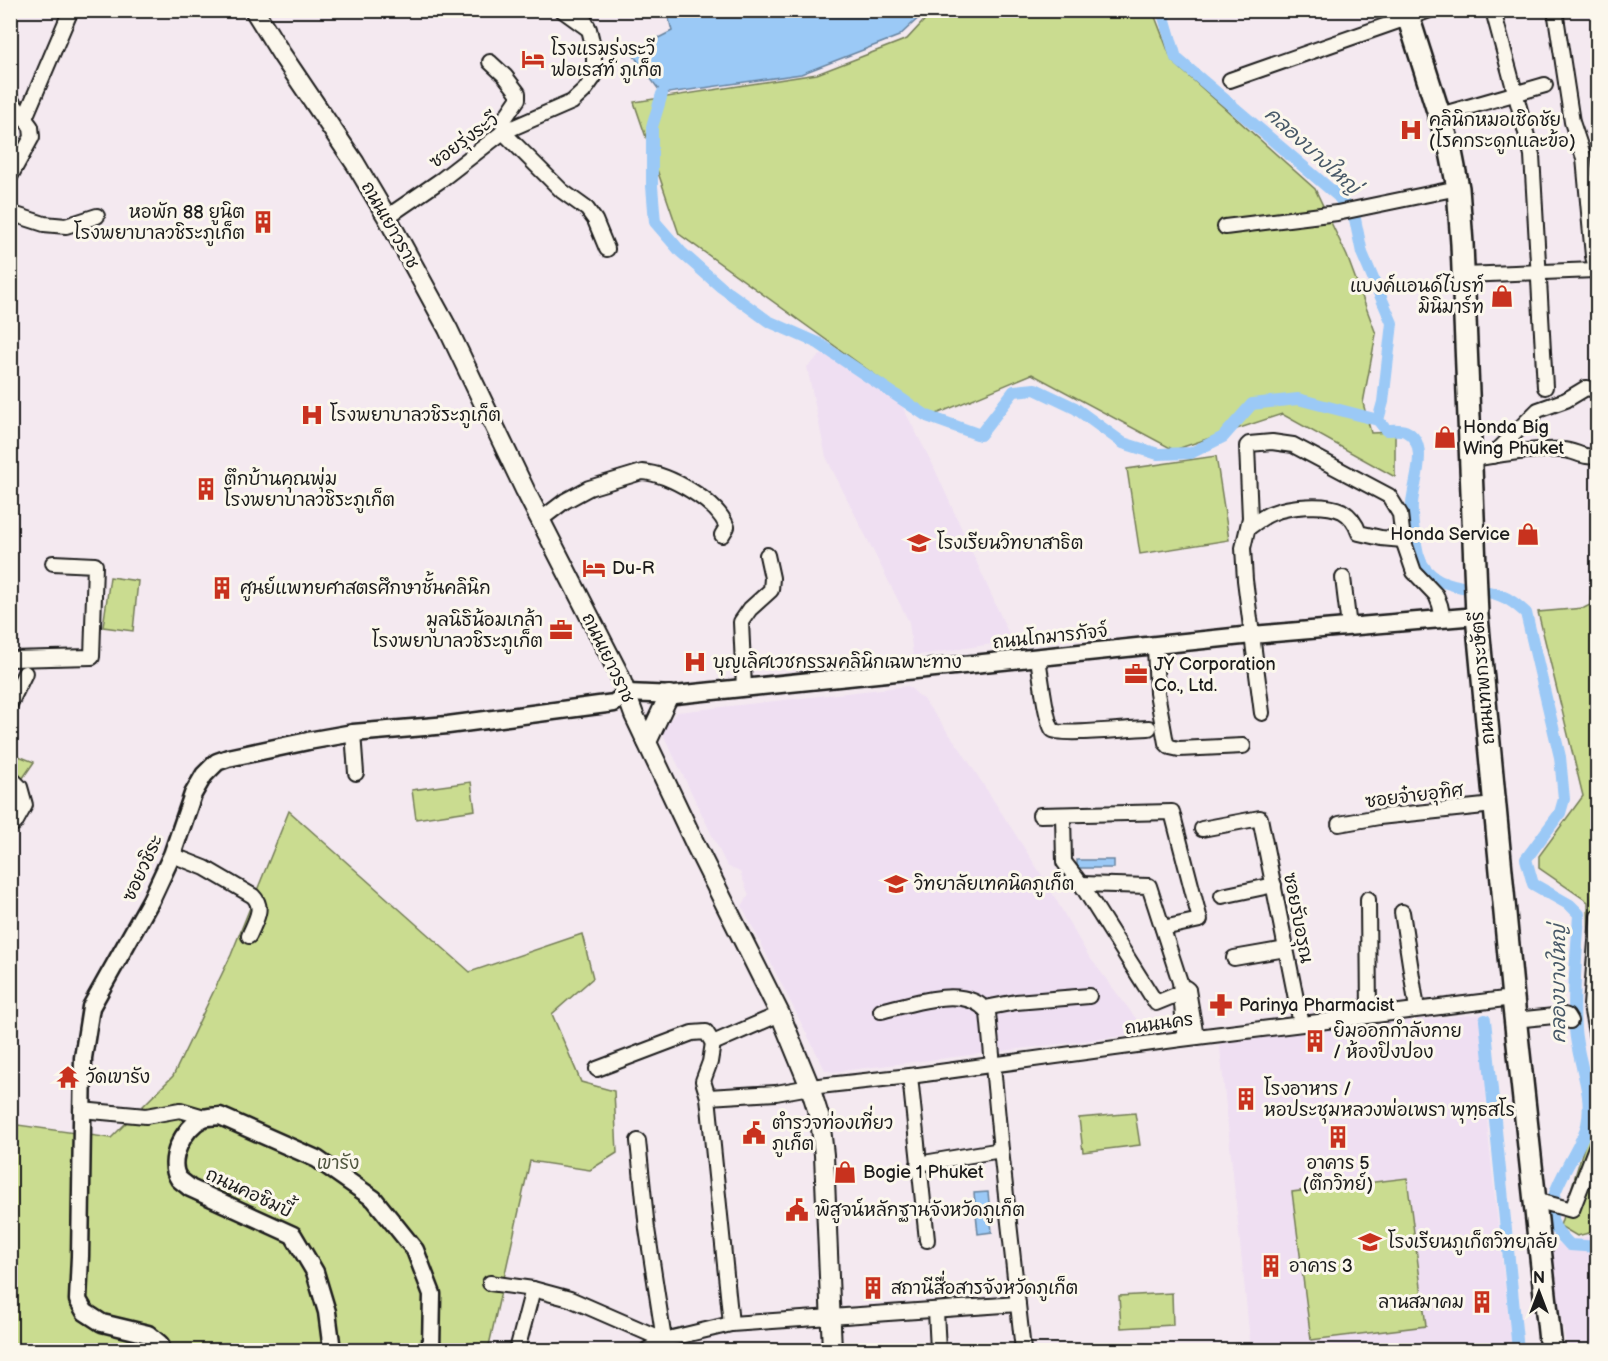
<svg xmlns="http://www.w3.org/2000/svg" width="1608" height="1361" font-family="'Balsamiq Sans','Playpen Sans Thai',sans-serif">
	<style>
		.built { fill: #efdff2 }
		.green { fill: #cadc90; stroke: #737c56; stroke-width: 1.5 }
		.water { fill: #9bc9f6; stroke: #68849f; stroke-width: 1.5 }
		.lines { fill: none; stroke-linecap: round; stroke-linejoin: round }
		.canal { stroke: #9bc9f6; stroke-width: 12 }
		.minor-casing { stroke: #1c1c1c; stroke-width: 18 }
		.tertiary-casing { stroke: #1c1c1c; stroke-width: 21 }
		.secondary-casing { stroke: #1c1c1c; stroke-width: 22 }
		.primary-casing { stroke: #1c1c1c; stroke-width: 26 }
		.minor { stroke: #fbf7ec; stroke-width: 14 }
		.tertiary { stroke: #fbf7ec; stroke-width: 16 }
		.secondary { stroke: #fbf7ec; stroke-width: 18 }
		.primary { stroke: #fbf7ec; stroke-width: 21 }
		.labels { text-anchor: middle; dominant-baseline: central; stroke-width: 6; stroke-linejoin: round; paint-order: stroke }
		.poi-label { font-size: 18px; fill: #1c1c1c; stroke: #fbf7ec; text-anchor: start }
		.street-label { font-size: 18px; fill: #1c1c1c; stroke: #fbf7ec }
		.park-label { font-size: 18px; fill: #50563f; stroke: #fbf7ec }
		.water-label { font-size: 20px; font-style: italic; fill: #485968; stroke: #fbf7ec }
	</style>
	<rect width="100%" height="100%" fill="#f4e9f0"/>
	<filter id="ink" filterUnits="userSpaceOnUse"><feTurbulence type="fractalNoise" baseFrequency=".0167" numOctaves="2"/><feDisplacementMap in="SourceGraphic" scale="12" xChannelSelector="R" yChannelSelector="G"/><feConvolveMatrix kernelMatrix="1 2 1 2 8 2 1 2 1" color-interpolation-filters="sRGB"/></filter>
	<g filter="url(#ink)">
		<g class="built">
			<path d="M 825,351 L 900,402 L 933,465 L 1012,641 L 913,656 L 909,622 L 826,457 L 807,367 Z"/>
			<path d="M 908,686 L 924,700 L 961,750 L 1041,874 L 1088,955 L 1147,1033 L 833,1072 L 825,1070 L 742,906 L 749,895 L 740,872 L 727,866 L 661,730 L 677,712 Z"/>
			<path d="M 1482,1014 L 1488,1133 L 1512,1350 L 1251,1350 L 1219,1038 Z"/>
			<path d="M 1597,1234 L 1597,1350 L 1567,1350 L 1549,1246 Z"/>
		</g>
		<g class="green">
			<path d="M 933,11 L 1155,11 L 1154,14 L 1172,61 L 1315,189 L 1347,256 L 1376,334 L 1363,403 L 1371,433 L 1395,432 L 1395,477 L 1282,414 L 1174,450 L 1032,374 L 932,416 L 679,234 L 634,102 L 817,74 L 907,39 Z"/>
			<path d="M 1216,456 L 1229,540 L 1140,554 L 1127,469 Z"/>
			<path d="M 1597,500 L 1597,1069 L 1590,1011 L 1588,902 L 1539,868 L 1539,856 L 1583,796 L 1538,612 L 1584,608 L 1590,605 Z"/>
			<path d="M 110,577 L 138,581 L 133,631 L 103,627 Z"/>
			<path d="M 11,753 L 34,762 L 11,795 Z"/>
			<path d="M 471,782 L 475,810 L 416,819 L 412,790 Z"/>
			<path d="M 289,811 L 470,972 L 582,934 L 593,978 L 552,1014 L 581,1082 L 614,1091 L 617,1153 L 590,1170 L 530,1161 L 488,1350 L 11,1350 L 11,1124 L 111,1138 L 173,1076 L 231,955 Z"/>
			<path d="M 1597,1104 L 1597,1231 L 1577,1236 L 1560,1226 Z"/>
			<path d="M 1135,1113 L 1140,1145 L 1083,1152 L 1079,1118 Z"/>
			<path d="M 1407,1178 L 1426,1326 L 1311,1340 L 1292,1192 Z"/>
			<path d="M 1172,1293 L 1173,1325 L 1121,1328 L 1119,1296 Z"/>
		</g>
		<g class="water">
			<path d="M 667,11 L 667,10 L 926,11 L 899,36 L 801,74 L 662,94 L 631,52 L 672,31 Z"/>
			<rect x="1077" y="860" width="37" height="8"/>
			<path d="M 988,1192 L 992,1232 L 978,1234 L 974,1193 Z"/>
		</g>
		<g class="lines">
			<g class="canal">
				<path d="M 1166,10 L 1164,17 L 1176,58 L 1338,196 L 1355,219 L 1362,253 L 1392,323 L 1383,402 L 1378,420 L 1386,430 C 1392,430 1400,429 1405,431 C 1431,443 1413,483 1412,504 C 1411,517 1415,541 1418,554 C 1428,591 1470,585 1499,595 C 1510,599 1517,605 1526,613 L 1560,757 L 1564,799 L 1560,813 L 1526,859 L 1533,884 L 1570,905 L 1579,914 C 1577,952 1572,992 1575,1029 C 1577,1061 1594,1092 1587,1125 C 1580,1154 1539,1198 1555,1227 C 1558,1233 1565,1239 1570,1245 L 1598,1247"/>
				<path d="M 662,94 L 652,127 L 652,186 L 655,222 L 681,252 L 721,287 L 768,321 L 818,343 L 927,416 L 980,435 L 1014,391 L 1035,389 L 1075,408 L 1123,443 L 1158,454 L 1191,453 L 1223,437 L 1252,404 L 1298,399 L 1378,420"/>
				<path d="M 1485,1020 L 1518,1350"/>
			</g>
			<g class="minor-casing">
				<g id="minor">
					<path d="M 562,10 L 587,28"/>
					<path d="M 1555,10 L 1572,122 L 1584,158 L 1593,256 L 1598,276"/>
					<path d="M 1495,18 L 1532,155 L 1545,387"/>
					<path d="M 490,62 L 505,76 L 518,93 L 518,99 L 505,118 L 503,132 L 562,191 L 587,209 L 595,220 L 607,249"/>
					<path d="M 1230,80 L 1430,10"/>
					<path d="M 10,99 L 31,127 L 32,137 L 10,177"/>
					<path d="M 1440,115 L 1545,85"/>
					<path d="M 25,118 L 71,10"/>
					<path d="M 10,213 L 44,224 L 66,226 L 97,216"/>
					<path d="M 387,217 L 441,180 L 503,132 L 572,102 L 584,91 L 594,77 L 594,50 L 589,29 L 579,10"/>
					<path d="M 1225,227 L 1337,213 L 1458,188"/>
					<path d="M 1464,275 L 1595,270"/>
					<path d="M 1492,456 L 1538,410 L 1566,400 L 1586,388 L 1598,390"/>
					<path d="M 1470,460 C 1499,454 1532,449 1562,450 C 1576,450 1584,460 1598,455"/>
					<path d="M 540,520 L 565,501 L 589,488 L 642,472 C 669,474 717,501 727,527 L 722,535"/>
					<path d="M 1248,528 C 1256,523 1263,516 1272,513 C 1289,506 1325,503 1342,511 C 1351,516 1356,524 1359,533 L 1381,538 L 1403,540"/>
					<path d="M 1343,578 L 1349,627"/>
					<path d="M 1155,646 L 1157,693 L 1166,743 L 1170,747 L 1179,749 L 1243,746"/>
					<path d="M 1038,658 C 1040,670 1046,723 1053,730 C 1060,736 1135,728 1149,728"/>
					<path d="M 10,659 L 92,657 L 95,565 L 53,563"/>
					<path d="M 744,688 L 741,622 L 750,609 L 771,590 L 772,578 L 767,555"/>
					<path d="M 10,704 L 25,673"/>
					<path d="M 1262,713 L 1245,580 L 1243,548 L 1250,518 L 1247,446 L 1249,444 L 1272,442 L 1293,445 L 1389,496 L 1400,514 L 1403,540 L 1414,572 L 1436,595 L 1440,605 L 1443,619"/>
					<path d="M 353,733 L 356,773"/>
					<path d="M 10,777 L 20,787 L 25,805 L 15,823 L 10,825"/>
					<path d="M 1040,815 L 1172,812 L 1200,920 L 1163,928"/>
					<path d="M 1063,815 L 1064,862 L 1081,884 L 1156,1003 L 1188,990"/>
					<path d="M 1339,824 L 1379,817 L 1494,805"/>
					<path d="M 1202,829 L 1260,818 L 1301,1024"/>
					<path d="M 172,855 L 205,868 L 253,896 C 265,908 255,921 249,936"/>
					<path d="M 1081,884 L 1149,886 L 1180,982 L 1185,1038"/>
					<path d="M 1222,896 L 1274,885"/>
					<path d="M 1368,899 L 1369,1015"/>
					<path d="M 1402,912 L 1417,1009"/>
					<path d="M 1598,916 L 1591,1006 L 1598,1043"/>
					<path d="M 1234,958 L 1286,949"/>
					<path d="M 1186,988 L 1188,990 L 1196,1037"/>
					<path d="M 985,1008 L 1016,1002 L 1089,996"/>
					<path d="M 881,1011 C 911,1004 967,983 988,1013 L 1001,1150 L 1023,1350"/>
					<path d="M 1515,1020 L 1564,1015 L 1567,1016 L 1570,1021"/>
					<path d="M 713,1043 L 710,1062 L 703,1081 L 708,1097 L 731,1324"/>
					<path d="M 597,1069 L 692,1033 L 706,1032 L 713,1043 L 780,1014"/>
					<path d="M 910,1076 L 927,1240"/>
					<path d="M 708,1097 L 776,1093 L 810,1087 L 910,1076 L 1181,1039 L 1513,998"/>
					<path d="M 81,1110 L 146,1116 L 180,1110 L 204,1117"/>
					<path d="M 638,1141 L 647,1229 L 664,1340"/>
					<path d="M 918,1164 L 1001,1150"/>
					<path d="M 1535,1200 L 1572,1210 L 1598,1142"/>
					<path d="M 490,1283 L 533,1289 L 570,1299 L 664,1340"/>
					<path d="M 936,1311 L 938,1350"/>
					<path d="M 517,1350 L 533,1289"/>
					<path d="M 647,1350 L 664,1340 L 731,1324 L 1018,1304"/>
				</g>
			</g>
			<g class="tertiary-casing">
				<g id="tertiary">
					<path d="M 160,1350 L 160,1344 L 148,1334 L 102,1323 L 85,1312 L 78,1300 L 80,1256 L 83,1058 L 91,1007 L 151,900 L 172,855 L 193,794 L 204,775 L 217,762 L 228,758 L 308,741 L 353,733 L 448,725 L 614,703 L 627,693 L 675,695 L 1252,635 L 1477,616"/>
					<path d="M 332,1350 L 327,1312 L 315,1272 L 293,1235 L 190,1188 C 187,1185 182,1182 179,1179 C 166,1161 184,1127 202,1119 C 207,1116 214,1117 220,1116 L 317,1159 L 374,1199 L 415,1250 L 432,1294 L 431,1350"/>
				</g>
			</g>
			<g class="secondary-casing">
				<g id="secondary">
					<path d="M 254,10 L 282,55 L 355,163 L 387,217 L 448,329 L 525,490 L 619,674 L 634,715 L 696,846 L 780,1014 L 810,1087 L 820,1119 L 824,1155 L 832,1350"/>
					<path d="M 647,742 L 669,695"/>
				</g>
			</g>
			<g class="primary-casing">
				<path id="primary" d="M 1406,10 L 1451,152 L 1458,188 L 1462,244 L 1477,616 L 1513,998 L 1551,1350"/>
			</g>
			<use href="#minor" class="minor"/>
			<use href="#tertiary" class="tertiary"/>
			<use href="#secondary" class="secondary"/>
			<use href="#primary" class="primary"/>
		</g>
	</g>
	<defs>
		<g id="hotel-bare" transform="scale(1.8)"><path d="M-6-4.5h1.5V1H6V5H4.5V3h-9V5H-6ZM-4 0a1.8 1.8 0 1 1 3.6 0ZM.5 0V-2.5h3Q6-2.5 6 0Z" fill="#c8321e" stroke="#fbf7ec" stroke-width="2.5" paint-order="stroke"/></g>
		<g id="hospital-bare" transform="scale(1.8)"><path d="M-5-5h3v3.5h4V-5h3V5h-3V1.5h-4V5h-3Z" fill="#c8321e" stroke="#fbf7ec" stroke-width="2.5" paint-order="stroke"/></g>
		<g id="building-bare" transform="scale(1.8)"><path d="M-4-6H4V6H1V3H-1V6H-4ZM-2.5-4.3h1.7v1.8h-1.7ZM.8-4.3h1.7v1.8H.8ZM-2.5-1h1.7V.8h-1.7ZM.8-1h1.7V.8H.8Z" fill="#c8321e" stroke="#fbf7ec" stroke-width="2.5" paint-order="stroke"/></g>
		<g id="shop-bare" transform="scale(1.8)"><path d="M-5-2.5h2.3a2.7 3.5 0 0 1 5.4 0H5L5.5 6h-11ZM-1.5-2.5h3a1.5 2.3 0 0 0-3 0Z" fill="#c8321e" stroke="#fbf7ec" stroke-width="2.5" paint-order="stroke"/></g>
		<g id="school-bare" transform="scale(1.8)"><path d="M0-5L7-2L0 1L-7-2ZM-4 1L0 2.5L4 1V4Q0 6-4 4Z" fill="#c8321e" stroke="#fbf7ec" stroke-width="2.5" paint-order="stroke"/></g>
		<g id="office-bare" transform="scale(1.8)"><path d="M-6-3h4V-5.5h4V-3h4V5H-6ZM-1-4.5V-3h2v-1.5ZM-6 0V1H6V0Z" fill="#c8321e" stroke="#fbf7ec" stroke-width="2.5" paint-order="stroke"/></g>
		<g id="university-bare" transform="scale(1.8)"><path d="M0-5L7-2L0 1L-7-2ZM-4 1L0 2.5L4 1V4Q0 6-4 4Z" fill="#c8321e" stroke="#fbf7ec" stroke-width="2.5" paint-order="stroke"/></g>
		<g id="pharmacy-bare" transform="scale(1.8)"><path d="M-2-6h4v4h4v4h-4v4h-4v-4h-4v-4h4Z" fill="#c8321e" stroke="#fbf7ec" stroke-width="2.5" paint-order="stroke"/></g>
		<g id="temple-bare" transform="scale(1.8)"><path d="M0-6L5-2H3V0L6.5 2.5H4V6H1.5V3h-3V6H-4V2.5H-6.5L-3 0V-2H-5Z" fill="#c8321e" stroke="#fbf7ec" stroke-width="2.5" paint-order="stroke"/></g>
		<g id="civic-bare" transform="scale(1.8)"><path d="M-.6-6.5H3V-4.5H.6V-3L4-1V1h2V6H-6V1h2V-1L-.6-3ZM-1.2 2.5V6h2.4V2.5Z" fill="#c8321e" stroke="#fbf7ec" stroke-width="2.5" paint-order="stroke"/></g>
	</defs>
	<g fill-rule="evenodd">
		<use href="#hotel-bare" x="533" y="59"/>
		<use href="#hospital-bare" x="1411" y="130"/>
		<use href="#building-bare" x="263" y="222"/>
		<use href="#shop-bare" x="1502" y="296"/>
		<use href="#hospital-bare" x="312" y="415"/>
		<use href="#shop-bare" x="1445" y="437"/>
		<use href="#building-bare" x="206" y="489"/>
		<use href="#shop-bare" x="1528" y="534"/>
		<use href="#school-bare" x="919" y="543"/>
		<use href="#hotel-bare" x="594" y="568"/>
		<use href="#building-bare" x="222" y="588"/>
		<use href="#office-bare" x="561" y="630"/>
		<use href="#hospital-bare" x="695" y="662"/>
		<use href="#office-bare" x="1136" y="674"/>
		<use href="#university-bare" x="896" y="884"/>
		<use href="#pharmacy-bare" x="1221" y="1005"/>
		<use href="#building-bare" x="1315" y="1041"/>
		<use href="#temple-bare" x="68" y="1077"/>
		<use href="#building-bare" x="1246" y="1099"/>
		<use href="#civic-bare" x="754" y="1133"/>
		<use href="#building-bare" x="1338" y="1137"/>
		<use href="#shop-bare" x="845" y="1172"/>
		<use href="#civic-bare" x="797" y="1210"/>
		<use href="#school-bare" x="1370" y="1242"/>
		<use href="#building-bare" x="1271" y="1266"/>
		<use href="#building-bare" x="873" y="1288"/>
		<use href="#building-bare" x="1482" y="1302"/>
	</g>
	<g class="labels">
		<g class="poi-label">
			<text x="551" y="49">โรงแรมรุ่งระวี<tspan x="551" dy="21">ฟอเรสท์ ภูเก็ต</tspan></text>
			<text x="1429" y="120">คลินิกหมอเชิดชัย<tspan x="1429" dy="21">(โรคกระดูกและข้อ)</tspan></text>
			<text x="245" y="212" text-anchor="end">หอพัก 88 ยูนิต<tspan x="245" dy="21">โรงพยาบาลวชิระภูเก็ต</tspan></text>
			<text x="1484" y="286" text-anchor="end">แบงค์แอนด์ไบรท์<tspan x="1484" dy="21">มินิมาร์ท</tspan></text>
			<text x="330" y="415">โรงพยาบาลวชิระภูเก็ต</text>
			<text x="1463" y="427">Honda Big<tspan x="1463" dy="21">Wing Phuket</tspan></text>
			<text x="224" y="479">ตึกบ้านคุณพุ่ม<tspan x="224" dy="21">โรงพยาบาลวชิระภูเก็ต</tspan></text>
			<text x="1510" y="534" text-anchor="end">Honda Service</text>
			<text x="937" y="543">โรงเรียนวิทยาสาธิต</text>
			<text x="612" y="568">Du-R</text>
			<text x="240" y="588">ศูนย์แพทยศาสตรศึกษาชั้นคลินิก</text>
			<text x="543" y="620" text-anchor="end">มูลนิธิน้อมเกล้า<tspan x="543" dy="21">โรงพยาบาลวชิระภูเก็ต</tspan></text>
			<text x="713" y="662">บุญเลิศเวชกรรมคลินิกเฉพาะทาง</text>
			<text x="1154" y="664">JY Corporation<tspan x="1154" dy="21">Co., Ltd.</tspan></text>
			<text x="914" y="884">วิทยาลัยเทคนิคภูเก็ต</text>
			<text x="1239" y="1005">Parinya Pharmacist</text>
			<text x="1333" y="1031">ยิมออกกำลังกาย<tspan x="1333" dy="21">/ ห้องปิงปอง</tspan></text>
			<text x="86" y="1077">วัดเขารัง</text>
			<text x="1264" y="1089">โรงอาหาร /<tspan x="1264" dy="21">หอประชุมหลวงพ่อเพรา พุทฺธสโร</tspan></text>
			<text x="772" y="1123">ตำรวจท่องเที่ยว<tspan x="772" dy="21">ภูเก็ต</tspan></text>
			<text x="1338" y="1163" text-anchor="middle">อาคาร 5<tspan x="1338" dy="21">(ตึกวิทย์)</tspan></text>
			<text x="863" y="1172">Bogie 1 Phuket</text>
			<text x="815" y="1210">พิสูจน์หลักฐานจังหวัดภูเก็ต</text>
			<text x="1388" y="1242">โรงเรียนภูเก็ตวิทยาลัย</text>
			<text x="1289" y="1266">อาคาร 3</text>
			<text x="891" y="1288">สถานีสื่อสารจังหวัดภูเก็ต</text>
			<text x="1464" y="1302" text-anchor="end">ลานสมาคม</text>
		</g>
		<g class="street-label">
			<text transform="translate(464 141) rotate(-36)">ซอยรุ่งระวี</text>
			<text transform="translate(390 225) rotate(60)">ถนนเยาวราช</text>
			<text transform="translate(1050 637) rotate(-6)">ถนนโกมารภัจจ์</text>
			<text transform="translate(608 658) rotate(64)">ถนนเยาวราช</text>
			<text transform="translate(1483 678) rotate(-95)">ถนนเทพกระษัตรี</text>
			<text transform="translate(1414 796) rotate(-7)">ซอยจ๋ายอุทิศ</text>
			<text transform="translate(143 868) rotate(-65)">ซอยวชิระ</text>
			<text transform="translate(1298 918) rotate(79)">ซอยรับอรุณ</text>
			<text transform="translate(1159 1024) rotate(-8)">ถนนนคร</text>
			<text transform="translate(249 1193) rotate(25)">ถนนคอซิมบี้</text>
		</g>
		<g class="park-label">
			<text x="338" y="1163">เขารัง</text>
		</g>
		<g class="water-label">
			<text transform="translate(1312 151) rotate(42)">คลองบางใหญ่</text>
			<text transform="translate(1559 984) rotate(-90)">คลองบางใหญ่</text>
		</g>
	</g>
	<rect width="1608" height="1361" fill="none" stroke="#fbf7ec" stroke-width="36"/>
	<rect x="18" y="18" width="1572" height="1325" fill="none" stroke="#1c1c1c" stroke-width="2" filter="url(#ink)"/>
	<g transform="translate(1539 1292)" stroke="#fbf7ec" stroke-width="4.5" paint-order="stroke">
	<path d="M0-4.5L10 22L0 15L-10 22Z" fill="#1c1c1c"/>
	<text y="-9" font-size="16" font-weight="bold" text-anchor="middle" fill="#1c1c1c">N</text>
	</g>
</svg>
